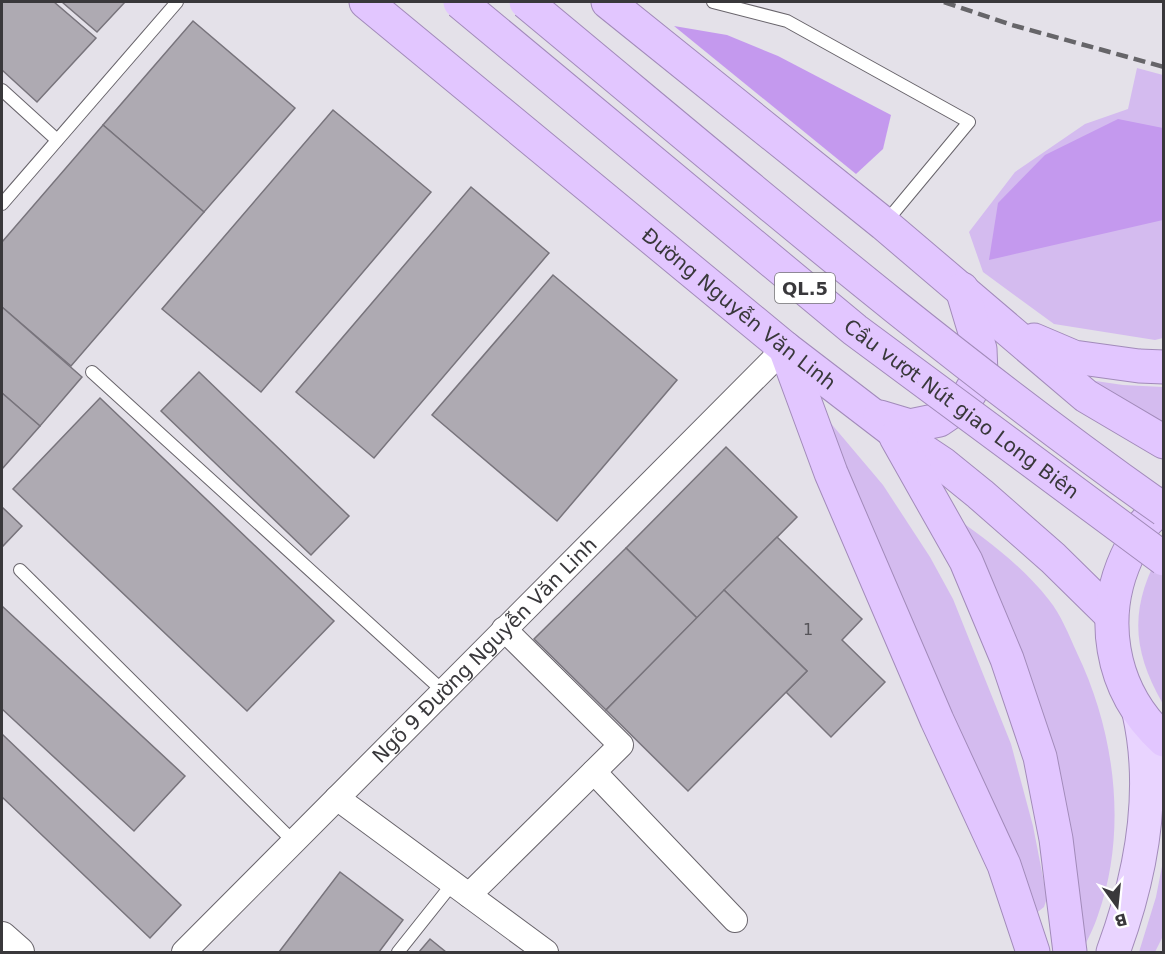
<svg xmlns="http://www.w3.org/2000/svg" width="1165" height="954" font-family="'DejaVu Sans',sans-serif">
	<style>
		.green { fill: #d4bbef }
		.forest { fill: #c499ee }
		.building { fill: #aeaab2; stroke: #78747c; stroke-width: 1.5 }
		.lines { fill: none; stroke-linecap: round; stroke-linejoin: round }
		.service-casing { stroke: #68646b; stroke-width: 14 }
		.minor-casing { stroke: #68646b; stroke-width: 26 }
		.tertiary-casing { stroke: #68646b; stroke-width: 32 }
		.primary-casing { stroke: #a28bba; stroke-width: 35 }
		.trunk-casing { stroke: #a28bba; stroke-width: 35 }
		.service { stroke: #fff; stroke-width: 12 }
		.minor { stroke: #fff; stroke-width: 24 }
		.tertiary { stroke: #fff; stroke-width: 30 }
		.primary { stroke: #e9d4ff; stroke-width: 33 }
		.trunk { stroke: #e2c6ff; stroke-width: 33 }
		.rail { stroke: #666569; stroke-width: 4.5; stroke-dasharray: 12 6; stroke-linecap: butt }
		.trunk-bridge-casing { stroke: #a28bba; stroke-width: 35; stroke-linecap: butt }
		.trunk-bridge { stroke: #e2c6ff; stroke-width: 33 }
		.labels { text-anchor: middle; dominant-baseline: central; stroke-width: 5; stroke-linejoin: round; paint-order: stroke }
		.number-label { font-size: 16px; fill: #565459 }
		.shield { fill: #fff; stroke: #747476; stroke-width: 1.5 }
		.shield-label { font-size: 18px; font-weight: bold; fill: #39383b }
		.street-label { font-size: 20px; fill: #39383b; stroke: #fff }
	</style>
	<rect width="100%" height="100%" fill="#e4e1e9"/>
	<g class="green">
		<path d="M 1137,68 L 1163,75 L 1163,338 L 1155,340 L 1054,324 L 983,272 L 969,232 L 1015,172 L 1085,124 L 1128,109 Z"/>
		<path d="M 1075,378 L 1123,385 L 1163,387 L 1163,433 Z"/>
		<path d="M 823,414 L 883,485 L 930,557 L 953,599 L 1011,744 L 1033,826 L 1047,898 L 1044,907 L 1035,914 Z"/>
		<path d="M 946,511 C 983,537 1021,564 1049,600 C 1061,615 1069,635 1077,653 C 1115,732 1128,831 1098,915 C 1094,928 1087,940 1082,952 L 1068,884 Z"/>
		<path d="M 1163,547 L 1163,704 C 1130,647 1130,604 1163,547 Z"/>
		<path d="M 1163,861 L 1163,936 L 1155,952 L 1139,952 L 1156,897 Z"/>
	</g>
	<g class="forest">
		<path d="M 674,26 L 727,35 L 778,56 L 891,115 L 883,149 L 856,174 Z"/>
		<path d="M 1118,119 L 1163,128 L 1163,220 L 989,260 L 998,203 L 1045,155 Z"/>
	</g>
	<g class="building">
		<path d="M 2,2 L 54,2 L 96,38 L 37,102 L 2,70 Z"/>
		<path d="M 62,2 L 125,2 L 97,32 Z"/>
		<path d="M 193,21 L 295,108 L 204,212 L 103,125 Z"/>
		<path d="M 333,110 L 431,192 L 261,392 L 162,309 Z"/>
		<path d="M 103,125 L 204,212 L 71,366 L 2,307 L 2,242 Z"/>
		<path d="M 471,187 L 549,253 L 374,458 L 296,392 Z"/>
		<path d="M 553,275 L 677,380 L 557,521 L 432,415 Z"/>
		<path d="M 2,307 L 82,377 L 40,426 L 2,393 Z"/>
		<path d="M 199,372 L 349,516 L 311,555 L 161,411 Z"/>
		<path d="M 2,393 L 40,426 L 2,469 Z"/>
		<path d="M 100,398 L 334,621 L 247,711 L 13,489 Z"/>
		<path d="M 726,447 L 797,517 L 697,618 L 626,548 Z"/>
		<path d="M 2,507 L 22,526 L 2,547 Z"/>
		<path d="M 777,537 L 862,619 L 842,640 L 885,682 L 831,737 L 786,692 L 807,671 L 724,590 Z"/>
		<path d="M 626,548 L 697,618 L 606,710 L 534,639 Z"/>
		<path d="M 724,590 L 807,671 L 688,791 L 606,710 Z"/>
		<path d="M 2,606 L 185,776 L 134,831 L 2,709 Z"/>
		<path d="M 2,734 L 181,905 L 150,938 L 2,797 Z"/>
		<path d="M 340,872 L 403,920 L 379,952 L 279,952 Z"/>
		<path d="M 430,939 L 446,952 L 419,952 Z"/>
	</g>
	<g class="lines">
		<g class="service-casing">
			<g id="service">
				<path d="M 713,2 L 787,21 L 969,122 L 885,223"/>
				<path d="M 2,90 L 57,140"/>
				<path d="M 2,204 L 177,2"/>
				<path d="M 92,372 L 443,691"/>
				<path d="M 20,570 L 294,842"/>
				<path d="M 398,952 L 453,883"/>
			</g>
		</g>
		<g class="minor-casing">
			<g id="minor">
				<path d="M 594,772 L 735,920"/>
				<path d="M 337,798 L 546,952"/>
				<path d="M 469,895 L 621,745 L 504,629"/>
				<path id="s1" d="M 184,952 L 785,348"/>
			</g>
		</g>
		<g class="tertiary-casing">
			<path id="tertiary" d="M 2,937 L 19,952"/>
		</g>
		<g class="primary-casing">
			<path id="primary" d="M 1113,952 C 1141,876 1157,793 1139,713"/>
		</g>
		<g class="trunk-casing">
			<g id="trunk">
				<path id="s2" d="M 366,2 L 785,348 L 892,430 L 943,464 L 980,494 L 1053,558 L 1111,615"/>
				<path d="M 608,2 L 884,224 L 1086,396 L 1164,442"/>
				<path d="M 1034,340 L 1074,357 L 1139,366 L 1164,367"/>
				<path d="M 785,348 L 831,473 L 937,720 L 1004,865 L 1033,952"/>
				<path d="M 880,417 L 910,426 L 939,420 L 964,403 L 981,374 L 980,349 L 962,289"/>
				<path d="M 896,437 L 966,561 L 1007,659 L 1040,757 L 1056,839 L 1070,952"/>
				<path d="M 1164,504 C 1156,512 1148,519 1141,528 C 1137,533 1134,541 1131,548 C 1097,613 1109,690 1164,740"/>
			</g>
		</g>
		<use href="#service" class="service"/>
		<use href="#minor" class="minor"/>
		<use href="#tertiary" class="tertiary"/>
		<use href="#primary" class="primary"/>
		<use href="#trunk" class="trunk"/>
		<path class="rail" d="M 944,2 L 1012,25 L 1164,67"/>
		<g class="trunk-bridge-casing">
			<g id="trunk-bridge">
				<path id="s3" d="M 460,2 L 855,330 L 1164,559"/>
				<path d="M 526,2 C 735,175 941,353 1164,510"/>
			</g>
		</g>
		<use href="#trunk-bridge" class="trunk-bridge"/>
	</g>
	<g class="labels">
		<g class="number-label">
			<text x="808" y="629">1</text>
		</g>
		<rect class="shield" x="775" y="273" width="60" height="30" rx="4.5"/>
		<g class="shield-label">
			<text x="805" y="288">QL.5</text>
		</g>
		<g class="street-label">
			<text stroke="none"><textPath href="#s2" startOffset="483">Đường Nguyễn Văn Linh</textPath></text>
			<text stroke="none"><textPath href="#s3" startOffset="646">Cầu vượt Nút giao Long Biên</textPath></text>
			<text stroke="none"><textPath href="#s1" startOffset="426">Ngõ 9 Đường Nguyễn Văn Linh</textPath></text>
		</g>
	</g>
	<rect width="1165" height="954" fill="none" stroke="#39383b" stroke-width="6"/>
	<g transform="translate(1117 906) rotate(165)" stroke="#ffffff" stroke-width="4.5" paint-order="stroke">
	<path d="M0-4.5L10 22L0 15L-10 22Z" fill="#39383b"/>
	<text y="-9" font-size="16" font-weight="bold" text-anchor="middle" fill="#39383b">B</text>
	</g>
</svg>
